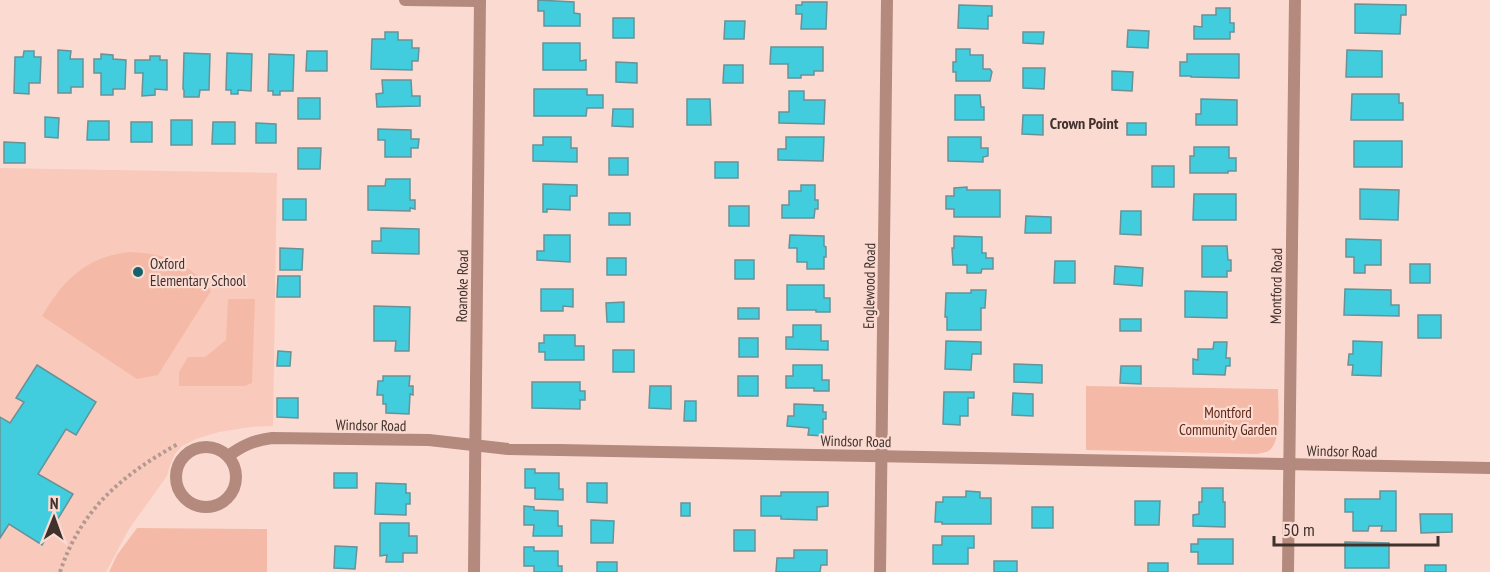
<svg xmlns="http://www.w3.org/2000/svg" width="1490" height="572" font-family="'PT Sans Narrow',sans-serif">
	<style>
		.built { fill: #f9cabb }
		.green { fill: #f4baa7 }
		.building { fill: #42cdde; stroke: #679298; stroke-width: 1.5 }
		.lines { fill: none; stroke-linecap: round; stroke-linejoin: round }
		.path { stroke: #b39991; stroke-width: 4; stroke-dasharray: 3 3; stroke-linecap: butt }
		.minor { stroke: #b38a7d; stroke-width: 12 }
		.poi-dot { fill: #14626b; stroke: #fbdbd1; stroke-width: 2 }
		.labels { text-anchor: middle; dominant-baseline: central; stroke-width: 4.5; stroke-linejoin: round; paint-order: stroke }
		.poi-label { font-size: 15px; fill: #40312c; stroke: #fbdbd1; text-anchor: start }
		.street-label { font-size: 15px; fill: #40312c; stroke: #fbdbd1 }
		.park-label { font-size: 15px; fill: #602714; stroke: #fbdbd1 }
		.neighbourhood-label { font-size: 16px; font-weight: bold; fill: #40312c; stroke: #fbdbd1 }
	</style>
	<rect width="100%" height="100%" fill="#fbdbd1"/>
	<path class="built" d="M 0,168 L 277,173 L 273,426 L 251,427 L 219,432 L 196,439 L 182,446 L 175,454 L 170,465 L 167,476 L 129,529 L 106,572 L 0,572 Z"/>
	<g class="green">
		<path d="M 129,252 C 164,253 189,262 211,291 L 158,375 L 137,379 L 42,316 C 63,280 86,257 129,252 Z"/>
		<path d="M 228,299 L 255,299 L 252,383 L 245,386 L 179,386 L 179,372 L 188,357 L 205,357 L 226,340 Z"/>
		<path d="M 1086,386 L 1278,389 C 1278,404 1282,439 1270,450 C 1266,453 1261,453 1256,454 L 1086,450 Z"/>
		<path d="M 137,528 L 267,529 L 267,572 L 109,572 L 117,555 Z"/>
	</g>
	<g class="building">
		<path d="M 538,0 L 574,2 L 574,13 L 580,14 L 580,26 L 544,26 L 544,11 L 538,11 Z"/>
		<path d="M 802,2 L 827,2 L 826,29 L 801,29 L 802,14 L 796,14 L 796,5 L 802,5 Z"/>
		<path d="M 1355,4 L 1406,5 L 1406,15 L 1401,15 L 1400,34 L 1355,33 Z"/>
		<path d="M 959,5 L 992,6 L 992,16 L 988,16 L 988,29 L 958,28 Z"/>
		<path d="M 1216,8 L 1230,8 L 1230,23 L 1234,23 L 1234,32 L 1230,32 L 1230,39 L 1194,39 L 1194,26 L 1202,27 L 1202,15 L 1216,15 Z"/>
		<rect x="613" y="18" width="21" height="20"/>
		<path d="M 725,21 L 745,21 L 744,39 L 724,39 Z"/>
		<path d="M 1128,30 L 1149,31 L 1148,48 L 1127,47 Z"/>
		<path d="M 385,32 L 398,32 L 398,40 L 412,40 L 412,48 L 419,48 L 418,61 L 412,61 L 412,70 L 371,69 L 372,39 L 385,39 Z"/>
		<path d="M 1023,32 L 1044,32 L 1043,44 L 1023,43 Z"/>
		<path d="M 543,43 L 580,43 L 580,61 L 586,60 L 586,70 L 543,70 Z"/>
		<path d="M 771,47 L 823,47 L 823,71 L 814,71 L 814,75 L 801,75 L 801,78 L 788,78 L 788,64 L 770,64 Z"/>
		<path d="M 956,49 L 970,49 L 970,55 L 983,55 L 983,69 L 990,69 L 992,72 L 990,81 L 956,81 L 956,72 L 953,72 L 953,62 L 956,62 Z"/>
		<path d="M 58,50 L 71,51 L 70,59 L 83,59 L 83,87 L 71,87 L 71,93 L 58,93 Z"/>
		<path d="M 1347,50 L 1382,51 L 1382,77 L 1346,77 Z"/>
		<path d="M 24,51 L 34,51 L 34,57 L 41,57 L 40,83 L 29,83 L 29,94 L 14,93 L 15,57 L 23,57 Z"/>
		<path d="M 307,51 L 327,51 L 327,71 L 306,71 Z"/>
		<path d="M 184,53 L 210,54 L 209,90 L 200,90 L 199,97 L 184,97 L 184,90 L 183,89 Z"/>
		<path d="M 227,53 L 252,54 L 251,91 L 238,90 L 238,94 L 231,94 L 231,90 L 226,90 Z"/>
		<path d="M 101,54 L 113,55 L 113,59 L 126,60 L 125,89 L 113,89 L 113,95 L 101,95 L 101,73 L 94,73 L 94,59 L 101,59 Z"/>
		<path d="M 269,54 L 294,55 L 293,91 L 280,91 L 280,95 L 273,95 L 273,91 L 268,91 Z"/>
		<path d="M 1187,54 L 1239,54 L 1239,78 L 1191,77 L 1191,76 L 1180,76 L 1180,62 L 1187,62 Z"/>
		<path d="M 150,56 L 160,56 L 160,60 L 167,60 L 167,90 L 155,89 L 155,95 L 142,96 L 143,73 L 135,73 L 135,60 L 150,60 Z"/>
		<path d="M 616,62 L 637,63 L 637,83 L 616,82 Z"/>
		<path d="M 724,65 L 743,65 L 743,83 L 723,83 Z"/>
		<path d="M 1023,68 L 1045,68 L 1044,89 L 1023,88 Z"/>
		<path d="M 1112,71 L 1133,72 L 1132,91 L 1112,90 Z"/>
		<path d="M 382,80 L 411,80 L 412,96 L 420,96 L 420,106 L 377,107 L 376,94 L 383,93 Z"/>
		<path d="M 534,89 L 587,89 L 587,95 L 603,95 L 603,108 L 587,108 L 586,116 L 534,116 Z"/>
		<path d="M 789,91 L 804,91 L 804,100 L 825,100 L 824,124 L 779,123 L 779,112 L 789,112 Z"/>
		<path d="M 1352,94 L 1399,94 L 1399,103 L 1403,103 L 1403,120 L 1351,120 Z"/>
		<path d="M 955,95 L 980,95 L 981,107 L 984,107 L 984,120 L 955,120 Z"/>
		<rect x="298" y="98" width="22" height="21"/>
		<path d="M 687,99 L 710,99 L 711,125 L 687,125 Z"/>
		<path d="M 1201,99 L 1237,100 L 1237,125 L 1196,125 L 1196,114 L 1201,114 Z"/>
		<path d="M 613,109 L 633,109 L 633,127 L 612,126 Z"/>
		<path d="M 1023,115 L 1043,115 L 1043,135 L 1022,134 Z"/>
		<path d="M 45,117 L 59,118 L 58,138 L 45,137 Z"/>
		<rect x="171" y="120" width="21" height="25"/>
		<path d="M 88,121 L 109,121 L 109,140 L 87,140 Z"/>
		<rect x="131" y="122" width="21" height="20"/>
		<path d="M 213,122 L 235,122 L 235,144 L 212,144 Z"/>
		<path d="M 256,123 L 276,124 L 276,143 L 256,143 Z"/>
		<rect x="1127" y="123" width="19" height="12"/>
		<path d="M 378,129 L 411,130 L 411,139 L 419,139 L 418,148 L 411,148 L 411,157 L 385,157 L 385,140 L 378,140 Z"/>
		<path d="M 543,137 L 571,137 L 571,148 L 577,148 L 577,162 L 533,161 L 533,145 L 543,145 Z"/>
		<path d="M 786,137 L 824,137 L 823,161 L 778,160 L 778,149 L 786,149 Z"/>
		<path d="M 948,137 L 981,137 L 981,148 L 988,148 L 988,156 L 983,157 L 983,162 L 948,161 Z"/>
		<rect x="1354" y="141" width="48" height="26"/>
		<path d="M 4,142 L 25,143 L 25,163 L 4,163 Z"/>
		<path d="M 1194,147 L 1229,147 L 1229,158 L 1236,158 L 1236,171 L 1228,171 L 1228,173 L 1190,173 L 1190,156 L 1194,156 Z"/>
		<path d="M 298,148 L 321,148 L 320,169 L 298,169 Z"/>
		<rect x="609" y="158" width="19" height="17"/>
		<rect x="715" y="162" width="23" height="16"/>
		<rect x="1152" y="166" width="22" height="21"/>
		<path d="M 386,179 L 410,179 L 410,200 L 415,200 L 415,209 L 410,208 L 410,211 L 368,210 L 368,186 L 385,186 Z"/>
		<path d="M 543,184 L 577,185 L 577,196 L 570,196 L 570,210 L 547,209 L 547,212 L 543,212 Z"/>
		<path d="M 801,185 L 815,185 L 815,200 L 818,200 L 818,209 L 815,209 L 814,218 L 782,218 L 782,205 L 789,205 L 789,191 L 801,191 Z"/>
		<path d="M 967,187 L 967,190 L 1000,190 L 1000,217 L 954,217 L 954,209 L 946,209 L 946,196 L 954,196 L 954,188 Z"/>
		<path d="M 1360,189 L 1399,190 L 1398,220 L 1360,219 Z"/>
		<path d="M 1194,194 L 1236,194 L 1236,220 L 1193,220 Z"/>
		<rect x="283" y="199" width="23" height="21"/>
		<rect x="729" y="206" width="20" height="20"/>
		<path d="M 1121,211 L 1141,211 L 1141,235 L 1120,234 Z"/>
		<rect x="609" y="213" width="21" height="12"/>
		<path d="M 1026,216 L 1051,217 L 1051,233 L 1025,233 Z"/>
		<path d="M 381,228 L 419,229 L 419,254 L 372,253 L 372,241 L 381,241 Z"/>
		<path d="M 544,235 L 570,235 L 570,262 L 537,260 L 537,251 L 544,251 Z"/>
		<path d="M 790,235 L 824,236 L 824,246 L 826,247 L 826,257 L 824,257 L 824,269 L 807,269 L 807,262 L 797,262 L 797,248 L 789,248 Z"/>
		<path d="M 954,236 L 982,237 L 982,253 L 986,253 L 986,258 L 993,258 L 993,269 L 982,269 L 981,273 L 967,273 L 967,265 L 953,265 L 952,248 L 954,248 Z"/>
		<path d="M 1346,239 L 1381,240 L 1381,265 L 1365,265 L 1365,273 L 1354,273 L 1354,257 L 1346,257 Z"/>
		<path d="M 1202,246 L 1227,246 L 1228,260 L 1231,260 L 1231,271 L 1227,271 L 1227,277 L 1202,277 Z"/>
		<path d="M 280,248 L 303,249 L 302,270 L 280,270 Z"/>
		<rect x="607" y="258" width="19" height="17"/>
		<rect x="735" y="260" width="19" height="19"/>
		<path d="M 1055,261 L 1075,261 L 1075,283 L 1054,283 Z"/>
		<rect x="1410" y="264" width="20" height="19"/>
		<path d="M 1115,266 L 1143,268 L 1142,286 L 1114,284 Z"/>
		<path d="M 278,276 L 300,276 L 300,297 L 277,297 Z"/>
		<path d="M 787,285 L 824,285 L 824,298 L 830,298 L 830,312 L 816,312 L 816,310 L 787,310 Z"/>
		<path d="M 541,289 L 573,289 L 573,307 L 563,306 L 563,311 L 541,311 Z"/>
		<path d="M 1345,289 L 1391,290 L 1391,305 L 1399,305 L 1399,316 L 1344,315 Z"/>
		<path d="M 971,290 L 986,290 L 985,308 L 981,308 L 981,330 L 947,330 L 947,317 L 945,317 L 946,293 L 971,293 Z"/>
		<path d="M 1185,291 L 1227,292 L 1227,318 L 1185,317 Z"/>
		<path d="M 624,302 L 624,322 L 607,322 L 606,303 Z"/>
		<path d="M 374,306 L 410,307 L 409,351 L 395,351 L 396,341 L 374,341 Z"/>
		<rect x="738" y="308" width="21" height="11"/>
		<rect x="1418" y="315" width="23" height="23"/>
		<rect x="1120" y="319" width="21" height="12"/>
		<path d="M 793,325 L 821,325 L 821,341 L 828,341 L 828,350 L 786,349 L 786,337 L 793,337 Z"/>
		<path d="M 544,335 L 575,335 L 575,346 L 584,346 L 584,360 L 545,360 L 545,352 L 539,352 L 539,343 L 544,343 Z"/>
		<rect x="739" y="338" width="19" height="19"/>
		<path d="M 946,341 L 981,342 L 981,354 L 972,354 L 971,370 L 945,369 Z"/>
		<path d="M 1353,341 L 1382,342 L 1381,376 L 1352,375 L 1353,365 L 1348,365 L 1349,354 L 1353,354 Z"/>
		<path d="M 1214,342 L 1227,342 L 1226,358 L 1230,358 L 1230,366 L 1226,366 L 1225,375 L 1193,374 L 1193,359 L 1198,360 L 1198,349 L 1213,349 Z"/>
		<rect x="613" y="350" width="21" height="22"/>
		<path d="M 278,351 L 291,352 L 290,366 L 277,366 Z"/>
		<path d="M 1014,364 L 1042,365 L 1042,383 L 1014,382 Z"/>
		<path d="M 37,365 L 96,402 L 76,435 L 66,429 L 38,474 L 73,494 L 42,545 L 9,524 L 0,538 L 0,417 L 10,423 L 24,402 L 16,398 Z"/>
		<path d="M 793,365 L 822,365 L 822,380 L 829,380 L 829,391 L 814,391 L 814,388 L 786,388 L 786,376 L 793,376 Z"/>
		<path d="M 1121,366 L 1141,366 L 1141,384 L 1120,383 Z"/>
		<path d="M 383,376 L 410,376 L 409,386 L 413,386 L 413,395 L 410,394 L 409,414 L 386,413 L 386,404 L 383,404 L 383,395 L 377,395 L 378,381 L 383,381 Z"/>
		<rect x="738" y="376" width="20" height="20"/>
		<path d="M 532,382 L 580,382 L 580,391 L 585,391 L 585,400 L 580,400 L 580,409 L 532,408 Z"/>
		<path d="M 650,386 L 671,386 L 671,409 L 649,408 Z"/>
		<path d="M 944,392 L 974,392 L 974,398 L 968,398 L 968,416 L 960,416 L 960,425 L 943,424 Z"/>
		<path d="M 1013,393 L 1033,394 L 1033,416 L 1012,415 Z"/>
		<path d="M 277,398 L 298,398 L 298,418 L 277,417 Z"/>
		<path d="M 685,401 L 696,401 L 696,421 L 684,421 Z"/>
		<path d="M 794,404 L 823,405 L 823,412 L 826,412 L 826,419 L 823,419 L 823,436 L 808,435 L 809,428 L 787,426 L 788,416 L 794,416 Z"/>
		<path d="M 525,469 L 535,469 L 535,473 L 559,473 L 559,489 L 563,489 L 563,500 L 535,499 L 535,488 L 525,488 Z"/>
		<rect x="334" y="473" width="23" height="15"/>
		<path d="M 376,483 L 406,484 L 406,493 L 410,493 L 410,504 L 406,504 L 406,515 L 375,514 Z"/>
		<path d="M 587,483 L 607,483 L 607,503 L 587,502 Z"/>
		<path d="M 1202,488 L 1223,488 L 1223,502 L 1225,502 L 1225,527 L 1193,526 L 1193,515 L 1199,514 L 1199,502 L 1202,502 Z"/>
		<path d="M 966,491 L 980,492 L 980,498 L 991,498 L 991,524 L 942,524 L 942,522 L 935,522 L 936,502 L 943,502 L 943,497 L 966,497 Z"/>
		<path d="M 1380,491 L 1396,491 L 1396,531 L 1381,531 L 1382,526 L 1369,526 L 1368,531 L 1353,531 L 1353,512 L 1345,512 L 1345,499 L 1380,499 Z"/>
		<path d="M 781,492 L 828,492 L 828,506 L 817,507 L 817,520 L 781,519 L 781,516 L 761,516 L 761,496 L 781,496 Z"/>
		<path d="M 1135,501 L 1160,501 L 1159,525 L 1135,525 Z"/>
		<rect x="681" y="503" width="9" height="13"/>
		<path d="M 524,506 L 534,507 L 534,510 L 558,511 L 558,526 L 562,526 L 562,536 L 533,536 L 534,525 L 524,525 Z"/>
		<rect x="1032" y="507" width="21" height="21"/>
		<path d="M 1420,514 L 1452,514 L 1452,532 L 1421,533 Z"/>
		<path d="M 591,520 L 614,521 L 613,543 L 591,543 Z"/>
		<path d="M 380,523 L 409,523 L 409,536 L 417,536 L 417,553 L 403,553 L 403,562 L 386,562 L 387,555 L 380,556 Z"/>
		<rect x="734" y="530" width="21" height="21"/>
		<path d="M 942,536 L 974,536 L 974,548 L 968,548 L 968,564 L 933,564 L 933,545 L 942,545 Z"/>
		<path d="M 1198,539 L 1233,539 L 1233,564 L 1198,564 L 1198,552 L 1191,552 L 1191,544 L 1198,544 Z"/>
		<path d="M 1345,542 L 1389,543 L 1389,568 L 1345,568 Z"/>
		<path d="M 335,546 L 357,547 L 355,569 L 334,568 Z"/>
		<path d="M 524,547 L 534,547 L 534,551 L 558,551 L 558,566 L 562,566 L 562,572 L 534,572 L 534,566 L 524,566 Z"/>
		<path d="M 794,550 L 827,550 L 827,565 L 821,565 L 820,572 L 776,572 L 777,558 L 794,558 Z"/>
		<rect x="994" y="561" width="23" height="11"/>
		<rect x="597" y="562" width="20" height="10"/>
		<rect x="1148" y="563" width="20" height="9"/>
		<rect x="1425" y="565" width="21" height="7"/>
	</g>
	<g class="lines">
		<path class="path" d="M 60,572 C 81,509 122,475 178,444"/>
		<g class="minor">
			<path d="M 405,0 L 480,1"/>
			<circle cx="206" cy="477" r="30"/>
			<path d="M 228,456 C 242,446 254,440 272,438 L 429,440 L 508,449 L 1490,468"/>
			<path d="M 474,572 L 480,0"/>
			<path d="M 880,572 L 887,0"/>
			<path d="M 1288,572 L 1295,0"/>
		</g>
	</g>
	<circle class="poi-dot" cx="138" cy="272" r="6"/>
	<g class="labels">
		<g class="poi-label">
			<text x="150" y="263">Oxford<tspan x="150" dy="17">Elementary School</tspan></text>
		</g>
		<g class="street-label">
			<text transform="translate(462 286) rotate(-89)">Roanoke Road</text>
			<text transform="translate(869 286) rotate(-89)">Englewood Road</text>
			<text transform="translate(1276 286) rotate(-89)">Montford Road</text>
			<text transform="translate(371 425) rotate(1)">Windsor Road</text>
			<text transform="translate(856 441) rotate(1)">Windsor Road</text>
			<text transform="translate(1342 451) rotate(1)">Windsor Road</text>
		</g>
		<g class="park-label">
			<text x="1228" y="412">Montford<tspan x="1228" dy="17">Community Garden</tspan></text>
		</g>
		<g class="neighbourhood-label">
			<text x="1084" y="123">Crown Point</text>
		</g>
	</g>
	<g transform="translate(54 518) rotate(1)" stroke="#fbdbd1" stroke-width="4.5" paint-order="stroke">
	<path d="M0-4.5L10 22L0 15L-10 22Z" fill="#40312c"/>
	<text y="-9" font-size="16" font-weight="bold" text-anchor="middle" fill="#40312c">N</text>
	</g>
	<path d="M1274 536v9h164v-9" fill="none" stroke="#40312c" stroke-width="3"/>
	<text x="1283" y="536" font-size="18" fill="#40312c" stroke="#fbdbd1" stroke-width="4.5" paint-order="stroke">50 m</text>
</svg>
